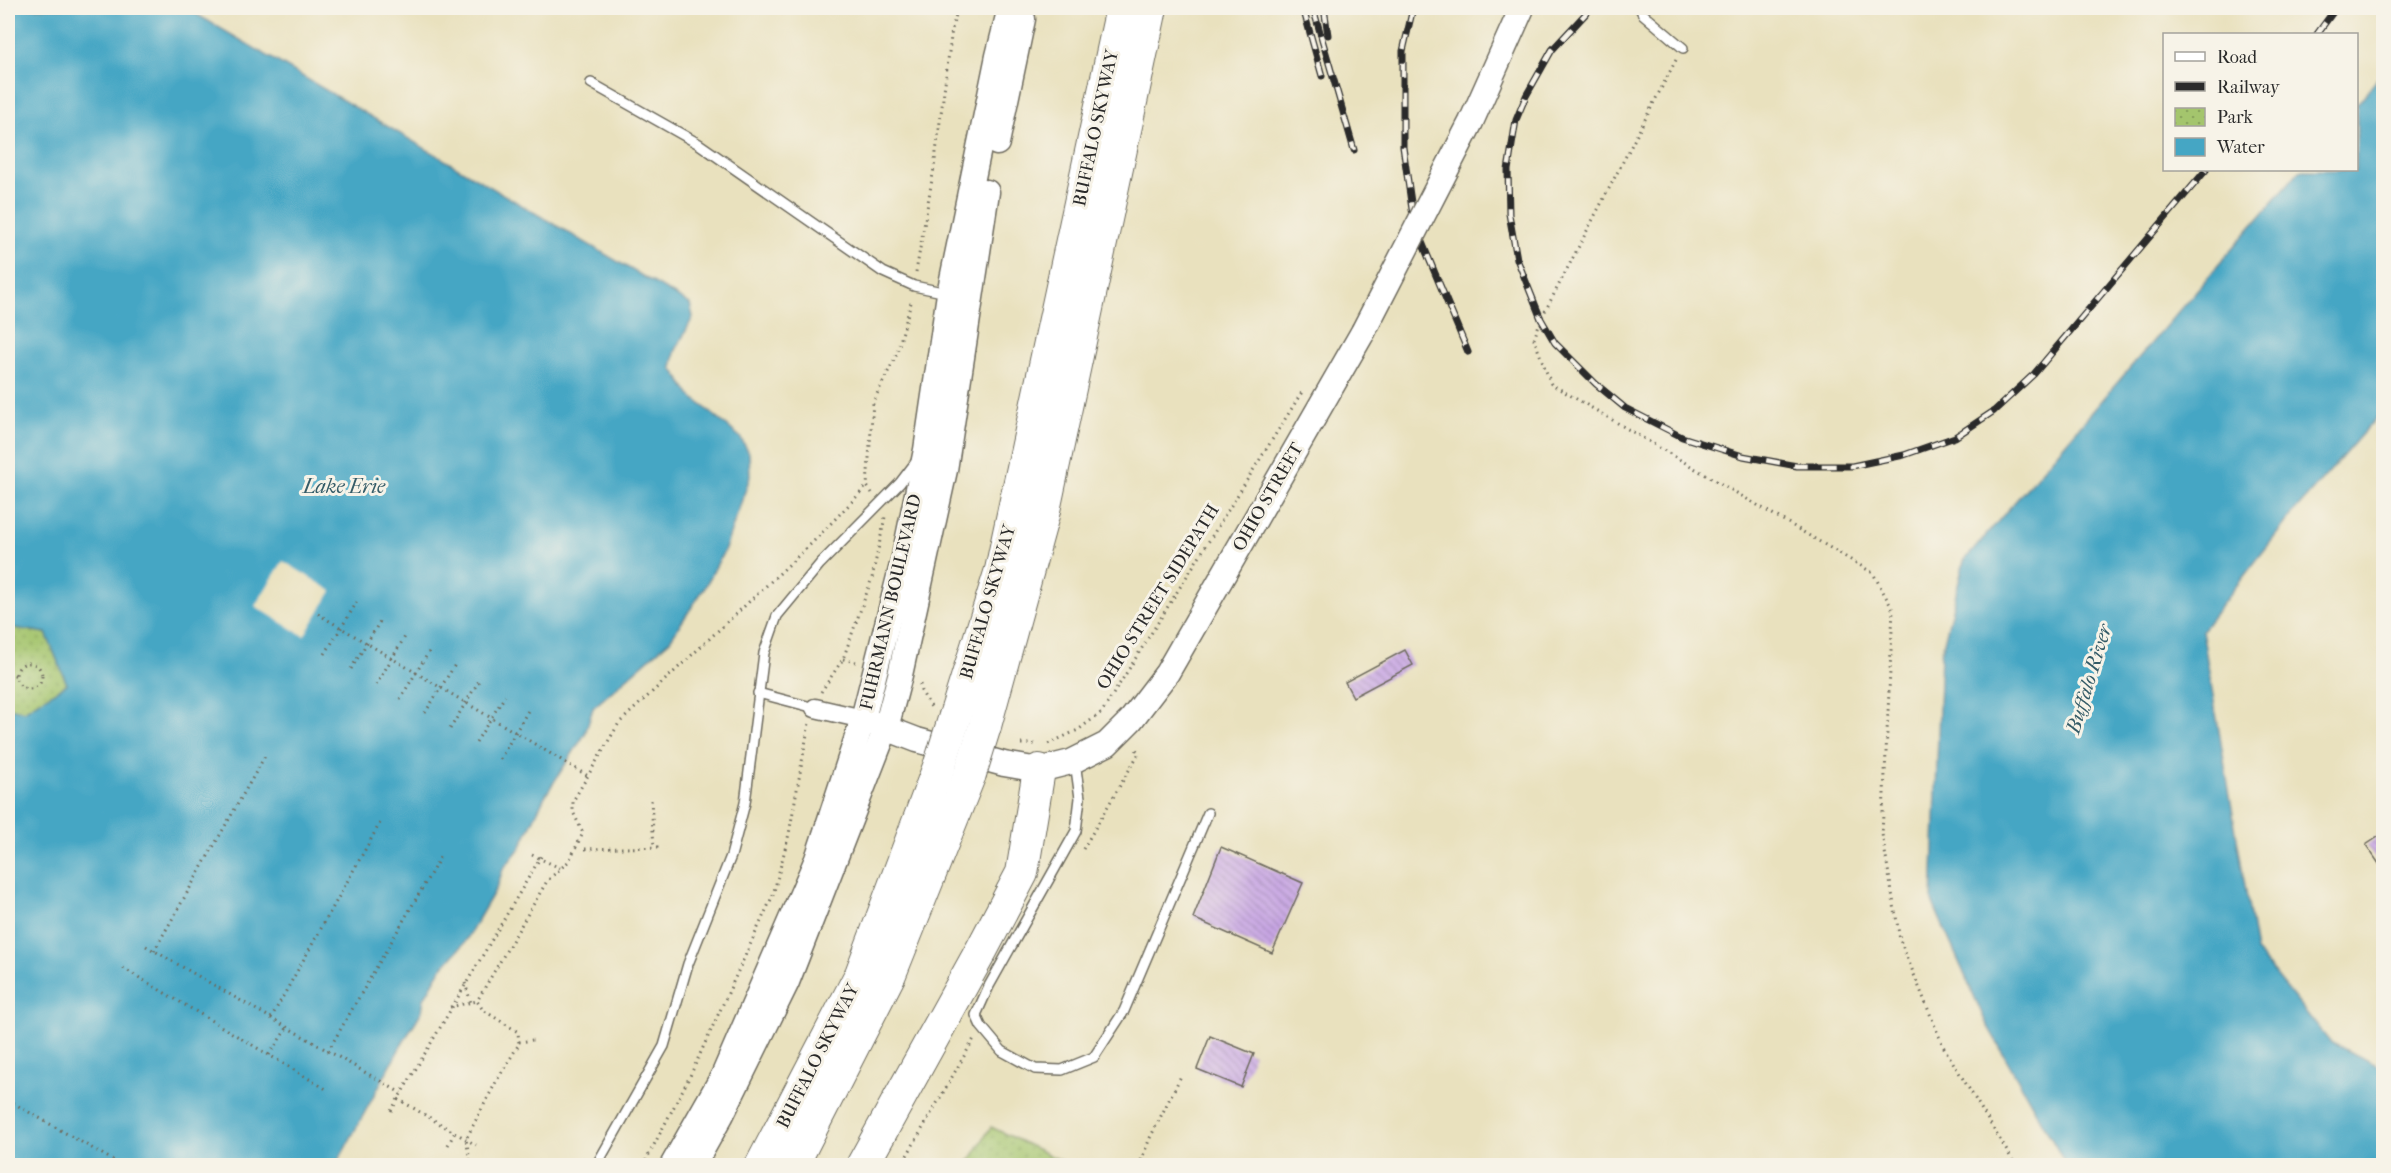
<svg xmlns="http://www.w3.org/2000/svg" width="2391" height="1173" font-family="'IM FELL French Canon',serif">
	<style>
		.park { fill: url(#park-dots); stroke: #68784c; stroke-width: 1.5 }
		.water { fill: #45a6c4; stroke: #386878; stroke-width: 1.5 }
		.pier { fill: #e9e1be }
		.building { fill: url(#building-back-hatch) }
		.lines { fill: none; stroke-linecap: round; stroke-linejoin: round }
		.lane-casing { stroke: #6e6b5e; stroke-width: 12 }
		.street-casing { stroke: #6e6b5e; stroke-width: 21 }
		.secondary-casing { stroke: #6e6b5e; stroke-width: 27 }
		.highway-casing { stroke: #6e6b5e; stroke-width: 34 }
		.path { stroke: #6e6b5e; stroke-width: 3; stroke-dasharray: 1.5 4.5; stroke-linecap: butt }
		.lane { stroke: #fff; stroke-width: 9 }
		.street { stroke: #fff; stroke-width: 18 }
		.secondary { stroke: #fff; stroke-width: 24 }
		.highway { stroke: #fff; stroke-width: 32 }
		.rail-casing { stroke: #2b2b2b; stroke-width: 7 }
		.rail { stroke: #f7f3e8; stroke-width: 4.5; stroke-dasharray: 14; stroke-linecap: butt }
		.secondary-bridge-casing { stroke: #6e6b5e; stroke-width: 27; stroke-linecap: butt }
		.highway-bridge-casing { stroke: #6e6b5e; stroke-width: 34; stroke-linecap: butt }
		.secondary-bridge { stroke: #fff; stroke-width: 24 }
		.highway-bridge { stroke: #fff; stroke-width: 32 }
		.labels { text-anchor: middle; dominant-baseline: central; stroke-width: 6; stroke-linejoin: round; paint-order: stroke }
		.street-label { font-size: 18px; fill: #2b2b2b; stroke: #f7f3e8 }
		.water-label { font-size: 20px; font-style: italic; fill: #355c68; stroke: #f7f3e8 }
	</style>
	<defs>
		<pattern id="park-dots" width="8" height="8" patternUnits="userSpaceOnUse" patternTransform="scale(1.5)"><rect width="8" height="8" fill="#a4c56d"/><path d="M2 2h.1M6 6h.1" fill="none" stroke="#8da95f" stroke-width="1.8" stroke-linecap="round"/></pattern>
		<pattern id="building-back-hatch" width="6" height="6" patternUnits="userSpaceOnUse" patternTransform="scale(1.5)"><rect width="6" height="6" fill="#c8a6e4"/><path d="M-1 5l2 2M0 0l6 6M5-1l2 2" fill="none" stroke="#a387b9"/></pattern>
	</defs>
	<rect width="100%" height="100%" fill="#f7f3e8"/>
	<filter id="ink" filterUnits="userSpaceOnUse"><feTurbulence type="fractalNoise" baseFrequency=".0167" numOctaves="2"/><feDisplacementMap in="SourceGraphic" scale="12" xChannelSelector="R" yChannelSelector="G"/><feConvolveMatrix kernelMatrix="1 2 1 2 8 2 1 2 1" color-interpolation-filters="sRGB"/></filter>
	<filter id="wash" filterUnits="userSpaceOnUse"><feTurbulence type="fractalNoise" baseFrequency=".008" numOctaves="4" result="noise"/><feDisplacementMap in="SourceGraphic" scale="24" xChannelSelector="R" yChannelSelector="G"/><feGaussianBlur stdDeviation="1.35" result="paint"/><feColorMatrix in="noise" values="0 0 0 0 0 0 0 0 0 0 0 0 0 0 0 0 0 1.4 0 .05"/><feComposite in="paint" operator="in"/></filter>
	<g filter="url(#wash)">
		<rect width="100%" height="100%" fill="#e9e1be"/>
		<g class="park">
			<path d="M 8,627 L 46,633 L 67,684 L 24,711 L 8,709 Z"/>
			<path d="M 991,1127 L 1070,1165 L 967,1165 Z"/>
		</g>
		<g class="water">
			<path d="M 8,8 L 186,8 L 690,304 L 693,317 L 675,352 L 672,368 L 690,395 L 740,437 L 749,453 L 750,477 L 725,549 L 705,587 L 670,640 L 593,708 L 585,734 L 545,796 L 520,848 L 503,869 L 497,887 L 465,942 L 441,969 L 424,999 L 422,1011 L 401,1046 L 336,1165 L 8,1165 L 8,708 L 24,711 L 67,684 L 46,633 L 8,627 Z"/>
			<path d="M 2383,72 L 2383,410 L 2294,512 L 2202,630 L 2256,951 L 2330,1042 L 2383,1068 L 2383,1165 L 2069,1165 L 2065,1163 L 1986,1023 L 1932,901 L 1941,654 L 1964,561 L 2300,170 L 2356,170 L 2357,104 Z"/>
		</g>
		<path class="pier" d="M 283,561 L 332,591 L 304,636 L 255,606 Z"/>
		<g id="blocks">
			<g class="building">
				<path d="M 1405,650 L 1413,665 L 1353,697 L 1345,682 Z"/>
				<path d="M 2384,833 L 2384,871 L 2366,845 Z"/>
				<path d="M 1221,847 L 1303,883 L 1272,953 L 1193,918 Z"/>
				<path d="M 1210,1036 L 1254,1054 L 1241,1087 L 1197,1069 Z"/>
			</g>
		</g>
	</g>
	<g filter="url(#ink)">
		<use href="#blocks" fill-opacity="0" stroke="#6e6b5e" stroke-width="1.5"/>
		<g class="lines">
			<g class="lane-casing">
				<g id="lane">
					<path d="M 1640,8 L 1643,14 L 1683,48"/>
					<path d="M 591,83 L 699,144 L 883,272 L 914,286 L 947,293"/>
					<path d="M 758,693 L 815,708"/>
					<path d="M 1075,762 L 1080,798 L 1076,831 L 989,986 L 976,1015 L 981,1026 L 1002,1051 L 1035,1069 L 1062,1070 L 1094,1057 L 1124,1011 L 1208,813"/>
					<path d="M 596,1166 L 664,1046 L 688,964 L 731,856 L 745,803 L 764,653 L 777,616 L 820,564 L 900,483 L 916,462"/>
				</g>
			</g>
			<g class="street-casing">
				<path id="street" d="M 815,708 L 863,719"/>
			</g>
			<g class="secondary-casing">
				<g id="secondary">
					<path d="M 997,143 L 1023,19"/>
					<path d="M 870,722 L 917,740 L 1004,764 L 1039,770 L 1071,762 L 1107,744 L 1131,720 L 1167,673 L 1363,332"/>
					<path d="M 672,1166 L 723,1076 L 817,859 L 863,719 L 904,557 L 926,450 L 949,294 L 998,56 L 1010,8"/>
					<path d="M 693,1166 L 721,1116 L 787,982 L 886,728 L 900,675 L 945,470 L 987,192"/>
				</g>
			</g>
			<g class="highway-casing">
				<g id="highway">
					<path d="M 955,716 L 1001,570 L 1122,8"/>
					<path d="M 985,726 L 1043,515 L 1151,8"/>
					<path d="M 761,1166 L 861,974 L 940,764"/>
					<path d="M 792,1166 L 890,974 L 970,774"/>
					<path d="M 862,1166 L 982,949 L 1022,873 L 1039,770"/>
				</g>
			</g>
			<g class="path">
				<path d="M 1676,60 L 1541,319 L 1534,339 L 1551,384 L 1873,573 L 1893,610 L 1882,834 L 1900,940 L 1943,1046 L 2016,1166"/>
				<path d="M 916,272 L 934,168 L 952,29 L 958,8"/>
				<path d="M 872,493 L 867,486 L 873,402 L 896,356 L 912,299"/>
				<path d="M 318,614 L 588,776"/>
				<path d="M 325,654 L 357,602"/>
				<path d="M 843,659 L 856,662"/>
				<circle cx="29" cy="676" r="13"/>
				<path d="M 351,669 L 382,618"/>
				<path d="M 8,673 L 17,676"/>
				<path d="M 920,684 L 921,691 L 931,707"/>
				<path d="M 376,685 L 406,635"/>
				<path d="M 821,692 L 843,659 L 872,578 L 885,517"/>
				<path d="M 400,699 L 430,650"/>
				<path d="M 425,713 L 456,663"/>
				<path d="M 450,729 L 480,679"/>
				<path d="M 476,742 L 505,696"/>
				<path d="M 1021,744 L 1036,744"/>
				<path d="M 1048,744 L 1078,730 L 1102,712 L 1302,392"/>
				<path d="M 500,759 L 529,709"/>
				<path d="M 651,800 L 654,847"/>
				<path d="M 585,849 L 661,847"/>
				<path d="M 1083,849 L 1139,753 L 1134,747"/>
				<path d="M 532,855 L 560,868"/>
				<path d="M 146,946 L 401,1093"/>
				<path d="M 154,951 L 265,756"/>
				<path d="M 123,968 L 326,1089"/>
				<path d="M 465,983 L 471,1003"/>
				<path d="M 450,1007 L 477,1001"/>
				<path d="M 271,1018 L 380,823"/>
				<path d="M 519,1042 L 533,1040"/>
				<path d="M 328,1051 L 442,854"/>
				<path d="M 269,1055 L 287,1028"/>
				<path d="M 398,1099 L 476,1145"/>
				<path d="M 8,1100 L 123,1166"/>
				<path d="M 391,1111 L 543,853"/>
				<path d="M 448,1145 L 455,1132"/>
				<path d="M 471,1166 L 466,1139 L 496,1082 L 519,1044 L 518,1032 L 483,1010 L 477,1001 L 547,881 L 569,861 L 583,833 L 573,812 L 573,801 L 619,723 L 811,544 L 867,486"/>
				<path d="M 643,1166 L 690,1076 L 773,895 L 789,834 L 809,723"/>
				<path d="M 901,1166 L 975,1037"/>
				<path d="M 1139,1166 L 1150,1138 L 1182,1074"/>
			</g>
			<use href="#lane" class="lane"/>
			<use href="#street" class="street"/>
			<use href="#secondary" class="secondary"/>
			<use href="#highway" class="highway"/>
			<g class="rail-casing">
				<g id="rail">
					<path d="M 1303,8 L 1322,76"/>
					<path d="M 1313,8 L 1354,150"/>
					<path d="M 1324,8 L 1328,35"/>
					<path d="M 1413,8 L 1403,51 L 1403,147 L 1414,223 L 1468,352"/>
					<path d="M 1591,8 L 1552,50 L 1526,96 L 1516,120 L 1508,170 L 1509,214 L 1517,259 L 1541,319 L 1555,343 L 1596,384 L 1625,408 L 1682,437 L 1743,456 L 1797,466 L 1852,466 L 1904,455 L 1955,437 L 1994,411 L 2034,374 L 2206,170"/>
					<path d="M 2317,34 L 2336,8"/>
				</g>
			</g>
			<use href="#rail" class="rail"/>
			<g class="secondary-bridge-casing">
				<path id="secondary-bridge" d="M 1363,332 L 1471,122 L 1522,8"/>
			</g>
			<g class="highway-bridge-casing">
				<g id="highway-bridge">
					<path d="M 940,764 L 955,716"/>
					<path d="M 970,774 L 985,726"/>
				</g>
			</g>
			<use href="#secondary-bridge" class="secondary-bridge"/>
			<use href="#highway-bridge" class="highway-bridge"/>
		</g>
	</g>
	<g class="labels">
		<g class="street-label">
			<text transform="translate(1096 128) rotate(-78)">BUFFALO SKYWAY</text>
			<text transform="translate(1268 497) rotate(-60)">OHIO STREET</text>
			<text transform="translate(1158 597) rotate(-58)">OHIO STREET SIDEPATH</text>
			<text transform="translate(891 602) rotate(-77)">FUHRMANN BOULEVARD</text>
			<text transform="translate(988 602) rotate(-74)">BUFFALO SKYWAY</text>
			<text transform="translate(818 1056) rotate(-63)">BUFFALO SKYWAY</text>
		</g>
		<g class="water-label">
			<text x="344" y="486">Lake Erie</text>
			<text transform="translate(2089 679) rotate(-73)">Buffalo River</text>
		</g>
	</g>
	<rect width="2391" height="1173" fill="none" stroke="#f7f3e8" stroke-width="30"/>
	<rect x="2163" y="33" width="195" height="138" fill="#f7f3e8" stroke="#a5a39c" stroke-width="1.5"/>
	<rect x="2175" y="52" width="30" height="9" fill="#ffffff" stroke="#a5a39c" stroke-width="1.5"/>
	<text x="2217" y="63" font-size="18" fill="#2b2b2b">Road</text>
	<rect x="2175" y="82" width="30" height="9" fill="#2b2b2b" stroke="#a5a39c" stroke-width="1.5"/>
	<text x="2217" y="93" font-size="18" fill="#2b2b2b">Railway</text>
	<rect x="2175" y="108" width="30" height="18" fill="url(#park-dots)" stroke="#a5a39c" stroke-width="1.5"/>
	<text x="2217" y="123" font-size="18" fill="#2b2b2b">Park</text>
	<rect x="2175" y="138" width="30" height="18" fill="#45a6c4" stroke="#a5a39c" stroke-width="1.5"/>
	<text x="2217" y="153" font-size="18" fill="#2b2b2b">Water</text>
</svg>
